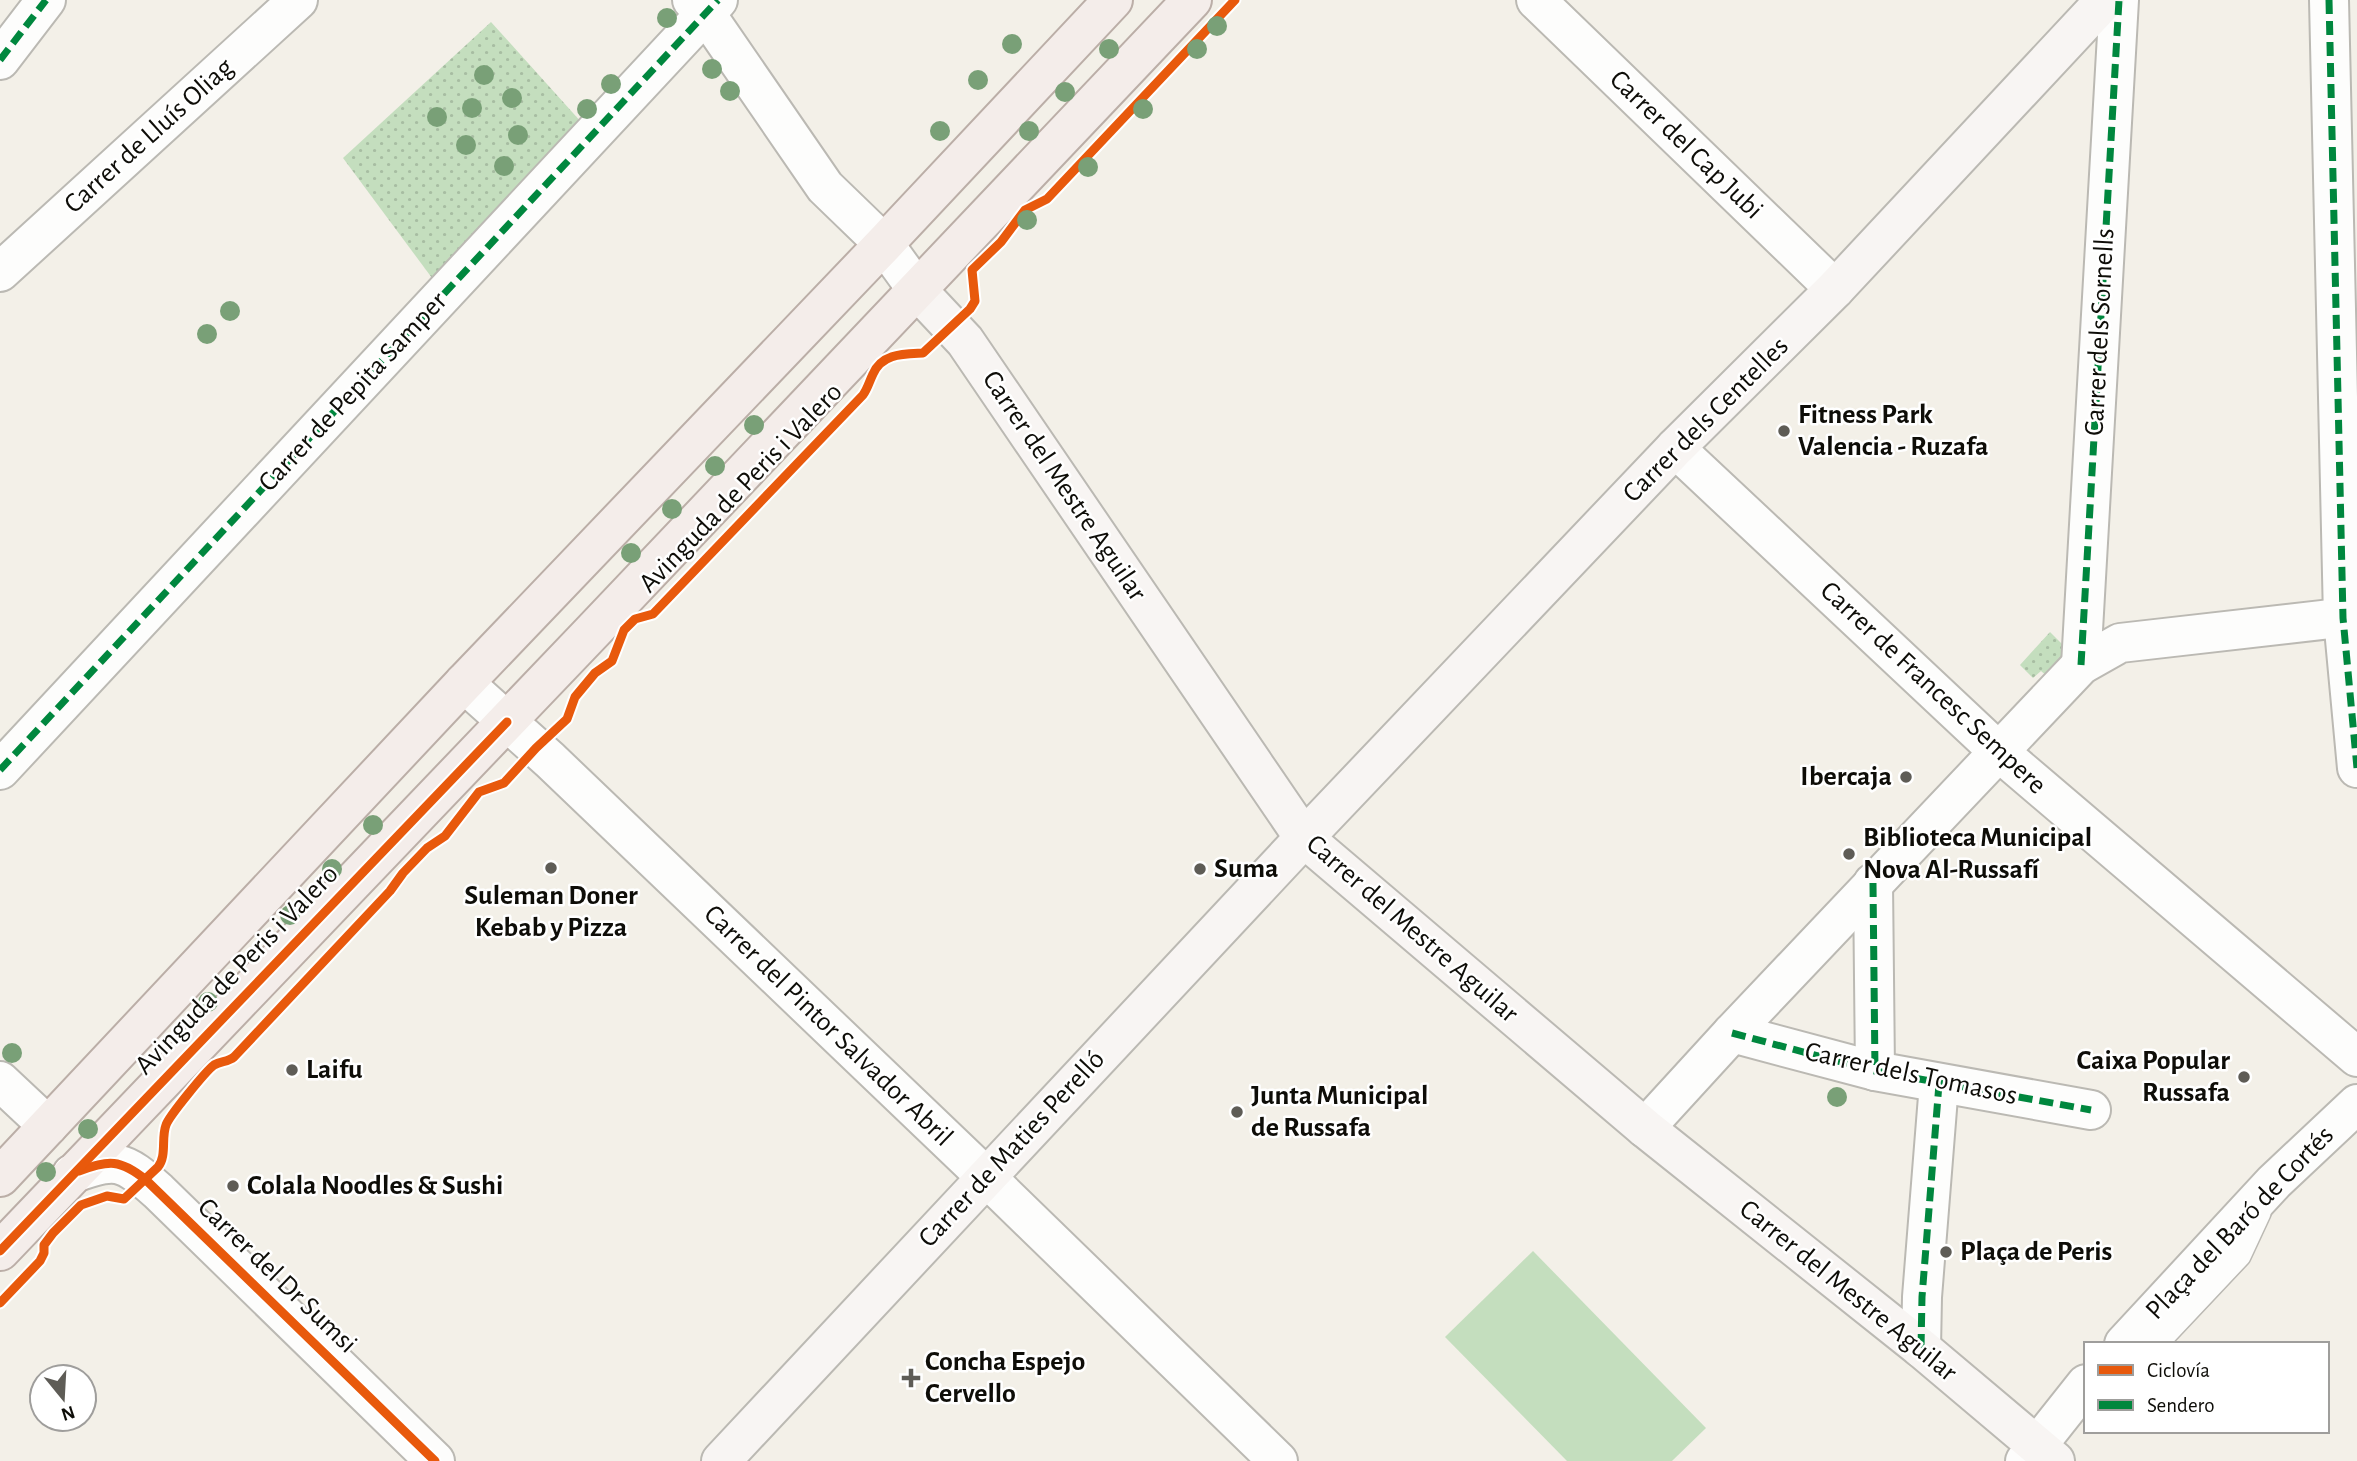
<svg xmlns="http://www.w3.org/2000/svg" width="2357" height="1461" font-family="'Alegreya Sans',sans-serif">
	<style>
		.grass { fill: url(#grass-dots) }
		.pitch { fill: #c4debe }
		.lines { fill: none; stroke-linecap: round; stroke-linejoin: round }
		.lane-casing { stroke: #bbb9b3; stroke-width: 24 }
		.street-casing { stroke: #bbb9b3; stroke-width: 42 }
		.secondary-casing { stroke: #bbb9b3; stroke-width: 42 }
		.primary-casing { stroke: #bbaea7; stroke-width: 42 }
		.lane { stroke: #fdfdfc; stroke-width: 21 }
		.street { stroke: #fdfdfc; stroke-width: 38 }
		.secondary { stroke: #f8f5f3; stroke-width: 38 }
		.primary { stroke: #f4edea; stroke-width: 38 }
		.quiet { stroke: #00873e; stroke-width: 7; stroke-dasharray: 14 7; stroke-linecap: butt }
		.cycleway-casing { stroke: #fff; stroke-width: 13 }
		.cycleway { stroke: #e8590c; stroke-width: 9 }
		.tree { fill: #79a077 }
		.poi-dot { fill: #5e5c56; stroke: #fff; stroke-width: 2.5 }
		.labels { text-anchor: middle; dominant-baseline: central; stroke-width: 5; stroke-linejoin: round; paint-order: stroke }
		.street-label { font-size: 28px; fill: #0e0d08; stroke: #fff }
		.poi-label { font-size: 28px; font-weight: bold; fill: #0e0d08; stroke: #fff; text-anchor: start }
	</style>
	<defs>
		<pattern id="grass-dots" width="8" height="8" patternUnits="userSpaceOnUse" patternTransform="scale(1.75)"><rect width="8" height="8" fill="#c4debe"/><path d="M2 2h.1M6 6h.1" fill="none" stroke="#a7bda2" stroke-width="1.8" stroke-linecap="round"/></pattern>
	</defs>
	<rect width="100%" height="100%" fill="#f3f0e8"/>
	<g class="grass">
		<path d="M 491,22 L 582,123 L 432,278 L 343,158 Z"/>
		<path d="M 2050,632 L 2066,648 L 2068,656 L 2048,677 L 2041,671 L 2033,678 L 2020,665 Z"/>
	</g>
	<path class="pitch" d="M 1533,1251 L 1706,1428 L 1672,1461 L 1567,1461 L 1445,1337 Z"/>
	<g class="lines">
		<g class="lane-casing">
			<path id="lane" d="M 2157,1344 L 2240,1256 L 2260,1213"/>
		</g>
		<g class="street-casing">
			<g id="street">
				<path d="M 692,0 L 706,14 L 825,187 L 884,244 L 918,291"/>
				<path d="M 1536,0 L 1835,289"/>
				<path d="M 2329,0 L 2343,618 L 2357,768"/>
				<path d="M 0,60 L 46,0"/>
				<path d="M 0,272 L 298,0"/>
				<path d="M 1675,448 L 1998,751 L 2357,1057"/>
				<path d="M 2081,665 L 2119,0"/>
				<path d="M 464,683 L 550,760 L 986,1177 L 1278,1461"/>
				<path d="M 0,770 L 718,0"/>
				<path d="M 1873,883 L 1875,1071"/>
				<path d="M 1732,1033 L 1875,1071 L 2091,1110"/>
				<path d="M 0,1081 L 48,1126"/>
				<path d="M 1645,1128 L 1732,1033 L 2081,665 L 2120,643 L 2357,616"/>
				<path d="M 72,1174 C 116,1157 123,1160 158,1191 L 435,1461"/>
				<path d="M 2124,1344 L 2274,1182 L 2357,1104"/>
				<path d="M 1921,1348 L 1922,1297 L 1939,1084"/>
				<path d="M 2025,1461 L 2086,1384"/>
			</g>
		</g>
		<g class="secondary-casing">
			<g id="secondary">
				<path d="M 918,291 L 965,341 L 1304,838 L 1645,1128 L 1921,1348 L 2055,1461"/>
				<path d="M 721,1461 L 1304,838 L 1675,448 L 1835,289 L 2105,0"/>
			</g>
		</g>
		<g class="primary-casing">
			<g id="primary">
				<path d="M 0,1177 L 464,683 L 884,244 L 1113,0"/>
				<path d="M 0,1251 L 594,630 L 1192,0"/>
			</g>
		</g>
		<use href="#lane" class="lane"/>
		<use href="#street" class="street"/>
		<use href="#secondary" class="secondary"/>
		<use href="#primary" class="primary"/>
		<g class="quiet">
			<path d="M 2329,0 L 2343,618 L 2357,768"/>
			<path d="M 0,60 L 46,0"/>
			<path d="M 2081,665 L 2119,0"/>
			<path d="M 0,770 L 718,0"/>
			<path d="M 1873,883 L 1875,1071"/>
			<path d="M 1732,1033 L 1875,1071 L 2091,1110"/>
			<path d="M 1921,1348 L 1922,1297 L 1939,1084"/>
		</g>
		<g class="cycleway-casing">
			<g id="cycleway">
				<path d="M 79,1171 C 109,1160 120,1159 146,1180 L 435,1461"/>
				<path d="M 0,1251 L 507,722"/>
				<path d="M 0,1303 L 40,1261 L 44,1253 L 44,1245 L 53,1233 L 81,1205 L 107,1196 L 124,1199 L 158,1167 C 167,1156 161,1138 166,1125 C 169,1116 206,1071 214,1065 C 221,1061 228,1062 234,1057 L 390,891 L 403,873 L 427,848 L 445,836 L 479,792 L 504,783 L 536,748 L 567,719 L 575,697 L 595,673 L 612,661 L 624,630 L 635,619 L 653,614 L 863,395 C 868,388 869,382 873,374 C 882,353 904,354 923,353 L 970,309 L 975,301 L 972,270 L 1001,242 L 1025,210 L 1047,199 L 1235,0"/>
			</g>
		</g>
		<use href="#cycleway" class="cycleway"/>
	</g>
	<g class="tree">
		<circle cx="667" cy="18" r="10"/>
		<circle cx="1217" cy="26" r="10"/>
		<circle cx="1012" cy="44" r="10"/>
		<circle cx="1109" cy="49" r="10"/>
		<circle cx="1197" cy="49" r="10"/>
		<circle cx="712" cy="69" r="10"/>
		<circle cx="484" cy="75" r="10"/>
		<circle cx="978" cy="80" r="10"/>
		<circle cx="611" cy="84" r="10"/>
		<circle cx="730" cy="91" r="10"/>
		<circle cx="1065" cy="92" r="10"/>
		<circle cx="512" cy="98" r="10"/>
		<circle cx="472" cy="108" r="10"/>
		<circle cx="587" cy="109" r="10"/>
		<circle cx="1143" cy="109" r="10"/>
		<circle cx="437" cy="117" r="10"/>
		<circle cx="940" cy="131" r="10"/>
		<circle cx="1029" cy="131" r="10"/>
		<circle cx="518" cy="135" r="10"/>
		<circle cx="466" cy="145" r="10"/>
		<circle cx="504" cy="166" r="10"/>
		<circle cx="1088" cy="167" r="10"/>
		<circle cx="1027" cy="220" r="10"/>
		<circle cx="230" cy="311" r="10"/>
		<circle cx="207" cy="334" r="10"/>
		<circle cx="754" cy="425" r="10"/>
		<circle cx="715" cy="466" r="10"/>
		<circle cx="672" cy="509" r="10"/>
		<circle cx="631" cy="553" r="10"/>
		<circle cx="373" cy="825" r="10"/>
		<circle cx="332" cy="869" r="10"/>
		<circle cx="290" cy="915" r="10"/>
		<circle cx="208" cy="1002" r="10"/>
		<circle cx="12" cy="1053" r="10"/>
		<circle cx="1837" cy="1097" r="10"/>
		<circle cx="88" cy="1129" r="10"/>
		<circle cx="46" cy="1172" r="10"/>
	</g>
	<g class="poi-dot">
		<circle cx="1784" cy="431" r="7"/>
		<circle cx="1906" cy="777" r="7"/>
		<circle cx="1849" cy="854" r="7"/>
		<circle cx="551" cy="868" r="7"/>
		<circle cx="1200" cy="869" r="7"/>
		<circle cx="292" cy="1070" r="7"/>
		<circle cx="2244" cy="1077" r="7"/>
		<circle cx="1237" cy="1112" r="7"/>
		<circle cx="233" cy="1186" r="7"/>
		<circle cx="1946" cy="1252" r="7"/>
		<path d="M907.5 1367.5h7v7h7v7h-7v7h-7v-7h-7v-7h7z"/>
	</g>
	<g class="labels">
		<g class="street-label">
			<text transform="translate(149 136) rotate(-42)">Carrer de Lluís Oliag</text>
			<text transform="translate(1686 145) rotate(44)">Carrer del Cap Jubi</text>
			<text transform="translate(2100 332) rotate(-87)">Carrer dels Sornells</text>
			<text transform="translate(353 392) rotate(-47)">Carrer de Pepita Samper</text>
			<text transform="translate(1706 420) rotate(-45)">Carrer dels Centelles</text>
			<text transform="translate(1064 486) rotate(56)">Carrer del Mestre Aguilar</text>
			<text transform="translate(741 488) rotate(-46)">Avinguda de Peris i Valero</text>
			<text transform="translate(1933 688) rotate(43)">Carrer de Francesc Sempere</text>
			<text transform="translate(1412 929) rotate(41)">Carrer del Mestre Aguilar</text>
			<text transform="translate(237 970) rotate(-46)">Avinguda de Peris i Valero</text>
			<text transform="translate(828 1026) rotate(44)">Carrer del Pintor Salvador Abril</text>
			<text transform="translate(1911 1074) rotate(12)">Carrer dels Tomasos</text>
			<text transform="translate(1012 1149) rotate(-47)">Carrer de Maties Perelló</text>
			<text transform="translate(2240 1223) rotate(-46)">Plaça del Baró de Cortés</text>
			<text transform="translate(277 1276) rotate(44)">Carrer del Dr Sumsi</text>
			<text transform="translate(1848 1291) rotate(39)">Carrer del Mestre Aguilar</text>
		</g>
		<g class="poi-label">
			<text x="1798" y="415">Fitness Park<tspan x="1798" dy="32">Valencia - Ruzafa</tspan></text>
			<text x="1892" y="777" text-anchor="end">Ibercaja</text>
			<text x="1863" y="838">Biblioteca Municipal<tspan x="1863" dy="32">Nova Al-Russafí</tspan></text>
			<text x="1214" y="869">Suma</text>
			<text x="551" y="896" text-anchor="middle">Suleman Doner<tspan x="551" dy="32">Kebab y Pizza</tspan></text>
			<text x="2230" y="1061" text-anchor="end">Caixa Popular<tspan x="2230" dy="32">Russafa</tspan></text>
			<text x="306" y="1070">Laifu</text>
			<text x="1251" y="1096">Junta Municipal<tspan x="1251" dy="32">de Russafa</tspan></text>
			<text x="247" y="1186">Colala Noodles &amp; Sushi</text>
			<text x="1960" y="1252">Plaça de Peris</text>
			<text x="925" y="1362">Concha Espejo<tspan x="925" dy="32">Cervello</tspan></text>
		</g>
	</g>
	<rect x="2084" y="1342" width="245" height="91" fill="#ffffff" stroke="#9f9e9c" stroke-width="2"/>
	<rect x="2098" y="1365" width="35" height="10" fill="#e8590c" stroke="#9f9e9c" stroke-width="2"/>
	<text x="2147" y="1377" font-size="21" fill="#0e0d08">Ciclovía</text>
	<rect x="2098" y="1400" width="35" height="10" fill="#00873e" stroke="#9f9e9c" stroke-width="2"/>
	<text x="2147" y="1412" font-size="21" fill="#0e0d08">Sendero</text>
	<g transform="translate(63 1398) rotate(162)"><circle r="33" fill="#ffffff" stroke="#9f9e9c" stroke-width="2"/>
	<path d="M0-5L12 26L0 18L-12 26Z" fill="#5e5c56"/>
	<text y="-10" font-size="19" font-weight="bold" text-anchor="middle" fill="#0e0d08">N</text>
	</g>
</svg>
